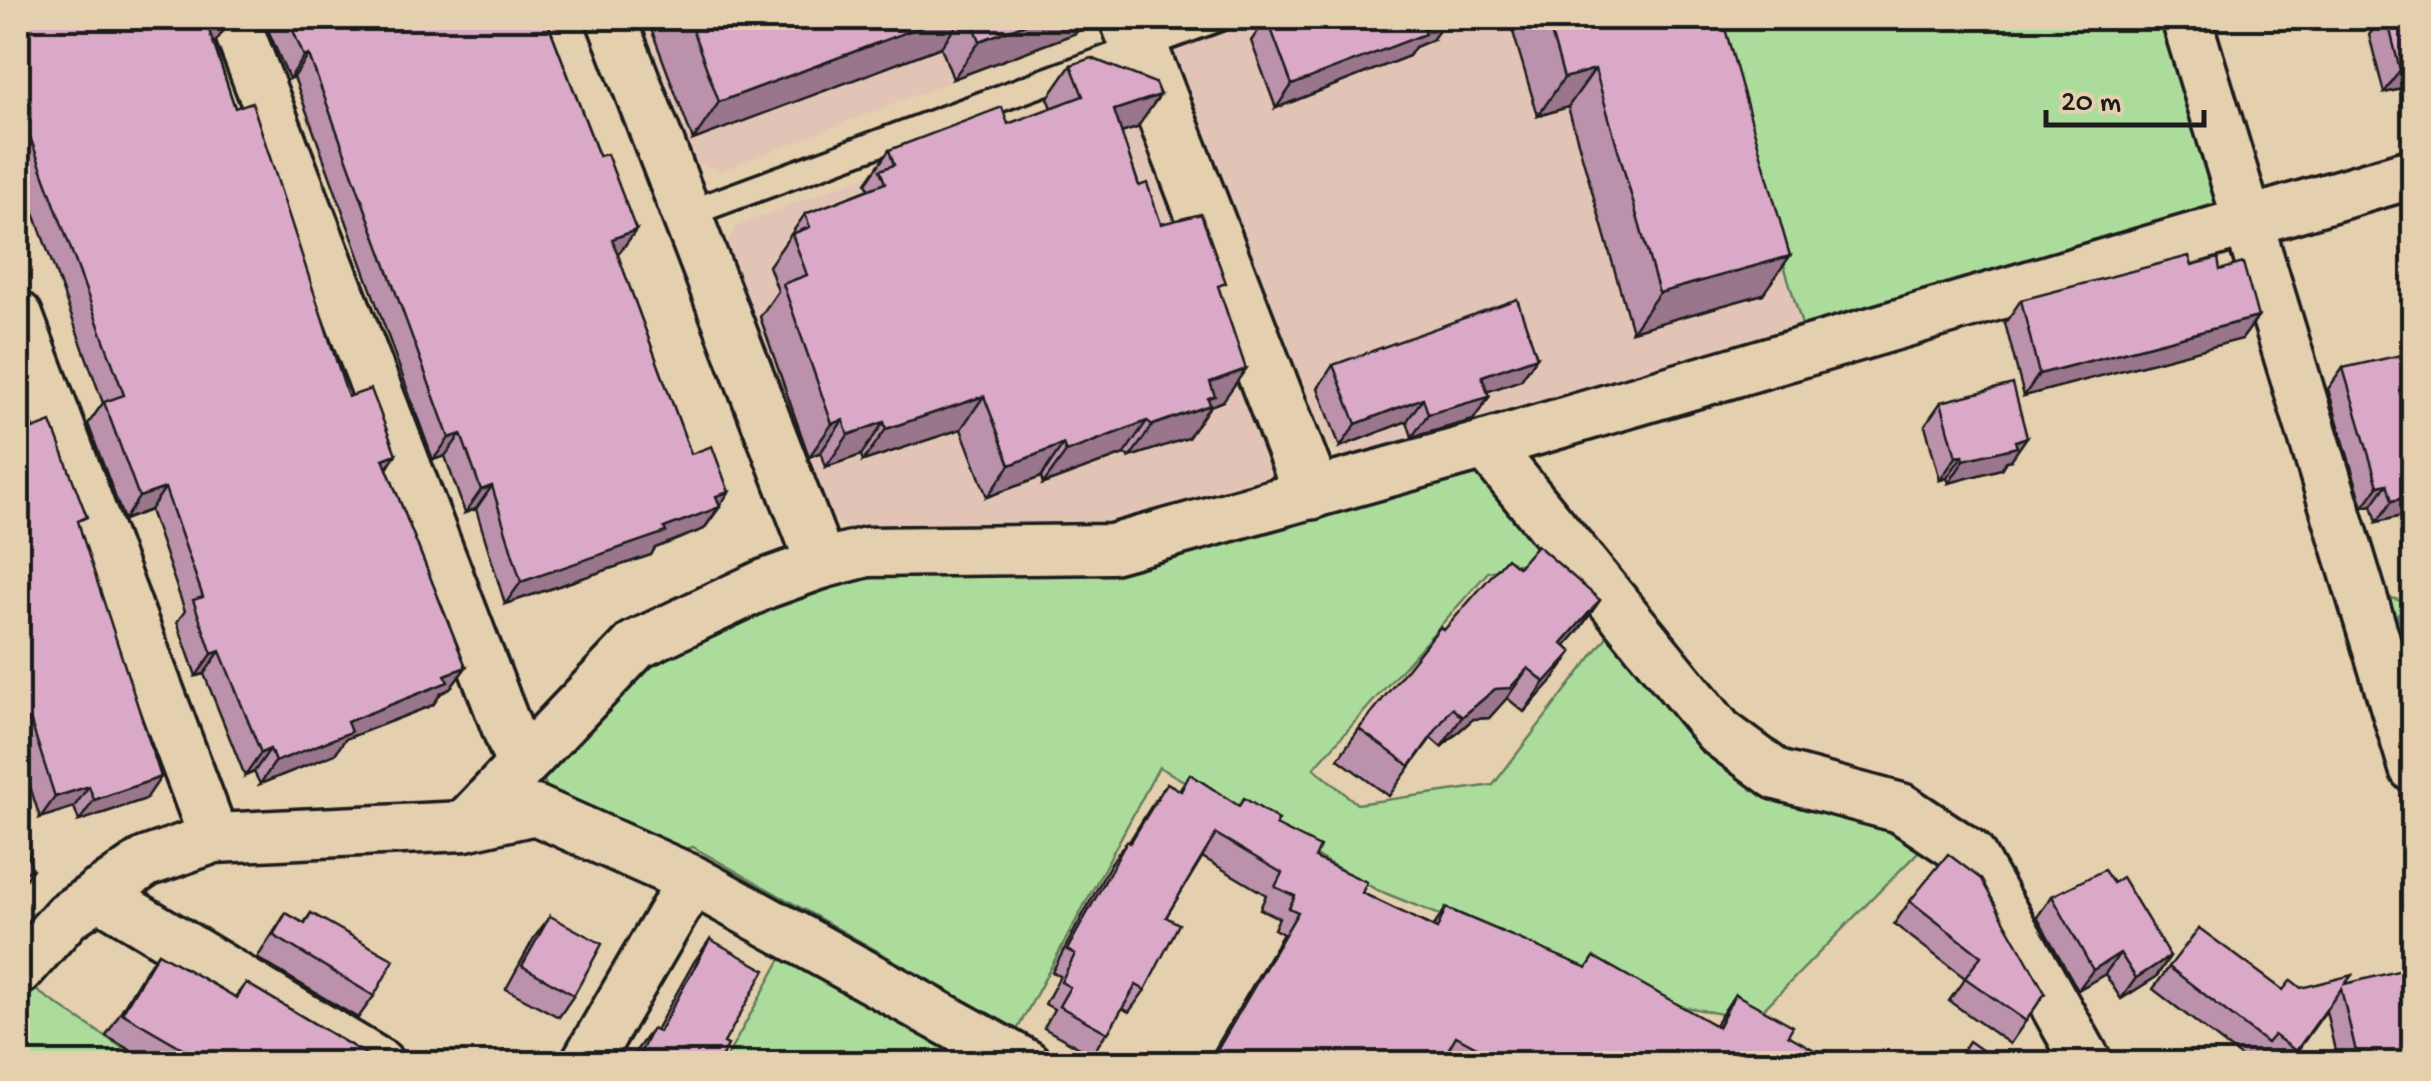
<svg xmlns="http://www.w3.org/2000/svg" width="2431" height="1081" font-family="'Gochi Hand',sans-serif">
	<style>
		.built { fill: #e1c4b6 }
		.green { fill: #acdc9c; stroke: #647c5c; stroke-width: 2.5 }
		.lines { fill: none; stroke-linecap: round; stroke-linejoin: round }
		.stream { stroke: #5d8d93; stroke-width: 15 }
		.lane-casing { stroke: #1c1c1c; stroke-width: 32 }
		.street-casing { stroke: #1c1c1c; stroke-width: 55 }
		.secondary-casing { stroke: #1c1c1c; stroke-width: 62 }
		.lane { stroke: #e4cfae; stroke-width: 25 }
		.street { stroke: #e4cfae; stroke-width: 48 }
		.secondary { stroke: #e4cfae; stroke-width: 55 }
		.wall { fill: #bb91ab; stroke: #1c1c1c; stroke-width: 2.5 }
		.shaded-wall { fill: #99768b; stroke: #1c1c1c; stroke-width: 2.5 }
		.building { fill: #daa9c7; stroke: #1c1c1c; stroke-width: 2.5 }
	</style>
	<rect width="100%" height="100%" fill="#e4cfae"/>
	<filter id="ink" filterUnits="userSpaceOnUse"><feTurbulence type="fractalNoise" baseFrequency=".01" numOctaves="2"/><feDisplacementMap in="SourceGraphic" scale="20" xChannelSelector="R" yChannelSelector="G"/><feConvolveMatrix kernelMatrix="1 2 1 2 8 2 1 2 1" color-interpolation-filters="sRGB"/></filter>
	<g filter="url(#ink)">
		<g class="built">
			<path d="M 630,18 L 1088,18 L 1085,29 L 720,171 L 684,159 Z"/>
			<path d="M 1161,18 L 1710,18 L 1805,335 L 1358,464 L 1324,440 Z"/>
			<path d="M 1100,85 L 1135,108 L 1270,465 L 1261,495 L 1112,530 L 858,534 L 820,512 L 722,253 L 736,226 Z"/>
		</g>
		<g class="green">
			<path d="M 1710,18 L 2167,18 L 2226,206 L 1805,335 Z"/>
			<path d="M 1484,465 L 1549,556 L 1488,572 L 1314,768 L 1357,804 L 1493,785 L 1615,626 L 1728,754 L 1882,818 L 1926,844 L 1753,1020 L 1659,1002 L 1377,890 L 1159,767 L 1017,1030 L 693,847 L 668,853 L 552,803 L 540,769 L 647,660 L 790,597 L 898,572 Z"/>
			<path d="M 2373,593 L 2413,604 L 2413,717 Z"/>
			<path d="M 787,948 L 988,1064 L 723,1064 Z"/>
			<path d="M 34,989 L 145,1063 L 18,1063 L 18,1008 Z"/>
		</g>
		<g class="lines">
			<path class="stream" d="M 2402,618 L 2414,623"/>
			<g class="lane-casing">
				<path id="lane" d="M 687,214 L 1218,18"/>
			</g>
			<g class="street-casing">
				<g id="street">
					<path d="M 234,18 L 521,765"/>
					<path d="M 611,18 L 821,564"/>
					<path d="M 2186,18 L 2414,768"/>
					<path d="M 18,316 L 214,838"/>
					<path d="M 1486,445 L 1719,732 L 1777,775 L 1901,808 L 1970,854 L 2088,1064"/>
					<path d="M 464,826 L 636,645 L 765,584 L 821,564 L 867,552 L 1112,549 L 1486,445 L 2414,173"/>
					<path d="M 98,894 L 380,1064"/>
					<path d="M 18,971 L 67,916 L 146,862 L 214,838 L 464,826 L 535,810 L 692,880 L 1026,1064"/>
					<path d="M 585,1064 L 692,880"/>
				</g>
			</g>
			<g class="secondary-casing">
				<path id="secondary" d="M 1128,18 L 1311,491"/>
			</g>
			<use href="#lane" class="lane"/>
			<use href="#street" class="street"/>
			<use href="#secondary" class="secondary"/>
		</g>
		<g class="wall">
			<path d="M 18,18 L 214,44 L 235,108 L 348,397 L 396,454 L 387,469 L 466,667 L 450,689 L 441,693 L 433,705 L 345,739 L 335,754 L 260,784 L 254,772 L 245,776 L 204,674 L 196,676 L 177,622 L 185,611 L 150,510 L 124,520 L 88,424 L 103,403 L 18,169 Z"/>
			<path d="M 263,18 L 546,18 L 599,156 L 636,230 L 620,252 L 617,253 L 691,454 L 720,507 L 704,529 L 655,548 L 651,555 L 505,604 L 476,509 L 465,513 L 445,456 L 433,460 L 294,77 L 289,79 Z"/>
			<path d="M 647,18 L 1086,18 L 1076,33 L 953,79 L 941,47 L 693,140 Z"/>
			<path d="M 1267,18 L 1432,40 L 1415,47 L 1409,56 L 1276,108 L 1251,41 Z"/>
			<path d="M 1516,18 L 1722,18 L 1763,294 L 1632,331 L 1568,107 L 1538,116 L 1511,25 Z"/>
			<path d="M 2382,18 L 2414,18 L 2414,86 L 2384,93 L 2369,35 Z"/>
			<path d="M 1071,65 L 1137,128 L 1121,133 L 1139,186 L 1161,224 L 1220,292 L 1223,401 L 1210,406 L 1188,438 L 1130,457 L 1124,454 L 1043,484 L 1041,477 L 987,497 L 961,429 L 863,461 L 861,455 L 826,467 L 821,452 L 809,457 L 760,317 L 778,291 L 769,266 L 805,214 L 866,191 L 868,188 L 866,183 L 889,150 L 1008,124 L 1052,108 L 1048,98 Z"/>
			<path d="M 2192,265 L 2220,270 L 2258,317 L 2242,339 L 2024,396 L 2005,323 L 2021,300 Z"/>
			<path d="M 1537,357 L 1521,380 L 1487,391 L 1489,397 L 1473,420 L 1412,437 L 1407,421 L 1340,447 L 1318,388 L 1333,365 Z"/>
			<path d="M 2343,368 L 2414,513 L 2377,522 L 2372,505 L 2363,507 L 2328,389 Z"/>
			<path d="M 1941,402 L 2011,460 L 2006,461 L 2001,469 L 1949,483 L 1947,478 L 1940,480 L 1925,425 Z"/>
			<path d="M 18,405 L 28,431 L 80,528 L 146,799 L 79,821 L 74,807 L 40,818 L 18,749 Z"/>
			<path d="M 1518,567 L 1600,600 L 1579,630 L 1565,646 L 1572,652 L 1551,682 L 1524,712 L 1507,698 L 1489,718 L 1473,719 L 1441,747 L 1431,738 L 1389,796 L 1338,759 L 1359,729 L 1444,630 Z"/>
			<path d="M 1190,774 L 1238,806 L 1276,825 L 1315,858 L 1362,893 L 1433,927 L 1446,908 L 1715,1025 L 1735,994 L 1822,1064 L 1451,1064 L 1442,1059 L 1440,1064 L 1206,1064 L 1283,934 L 1274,929 L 1279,918 L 1260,909 L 1266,895 L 1202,857 L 1166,917 L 1145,990 L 1129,1012 L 1122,1008 L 1092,1055 L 1044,1028 L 1054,1009 L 1045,1004 L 1060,976 L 1052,972 L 1111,863 L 1127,841 L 1129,842 L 1152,805 L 1167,783 L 1179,790 Z"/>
			<path d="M 2113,883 L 2170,956 L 2156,977 L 2121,999 L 2105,974 L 2078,990 L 2037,917 L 2052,896 Z"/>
			<path d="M 1910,901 L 2045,993 L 2010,1044 L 1949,1001 L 1965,978 L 1894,924 Z"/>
			<path d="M 286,913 L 304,923 L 311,913 L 374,996 L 358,1018 L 257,958 Z"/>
			<path d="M 550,916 L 574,995 L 559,1017 L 506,989 L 534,938 Z"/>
			<path d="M 710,939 L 724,1043 L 718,1064 L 630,1064 L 636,1051 L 652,1029 L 656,1030 L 694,962 Z"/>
			<path d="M 158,953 L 235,997 L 246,983 L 382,1064 L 154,1064 L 106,1036 L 142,976 Z"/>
			<path d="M 2169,967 L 2283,990 L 2345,984 L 2414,1064 L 2338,1064 L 2326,1011 L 2288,1064 L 2268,1064 L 2258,1057 L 2253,1064 L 2250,1064 L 2153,989 Z"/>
		</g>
		<g class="shaded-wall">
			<path d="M 944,18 L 962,18 L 941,47 L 693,140 L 719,102 Z"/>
			<path d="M 1041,18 L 1086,18 L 1076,33 L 953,79 L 980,41 Z"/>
			<path d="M 1448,18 L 1432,40 L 1415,47 L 1409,56 L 1276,108 L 1292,85 Z"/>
			<path d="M 230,22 L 214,44 L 193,52 L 209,30 Z"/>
			<path d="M 309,55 L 294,77 L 289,79 L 304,57 Z"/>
			<path d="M 2414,67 L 2414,86 L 2384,93 L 2400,70 Z"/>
			<path d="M 1595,69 L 1568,107 L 1538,116 L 1564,78 Z"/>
			<path d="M 1160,95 L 1137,128 L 1091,142 L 1114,110 Z"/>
			<path d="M 636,230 L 620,252 L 596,261 L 612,239 Z"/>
			<path d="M 1790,256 L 1763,294 L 1632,331 L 1659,293 Z"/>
			<path d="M 2258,317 L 2242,339 L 2024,396 L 2039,374 Z"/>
			<path d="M 1537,357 L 1521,380 L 1466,399 L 1482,376 Z"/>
			<path d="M 1246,369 L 1223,401 L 1210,406 L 1188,438 L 1130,457 L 1153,425 L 1210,382 Z"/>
			<path d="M 984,396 L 961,429 L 863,461 L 886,429 Z"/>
			<path d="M 1489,397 L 1473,420 L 1412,437 L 1428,414 Z"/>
			<path d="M 1423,398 L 1407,421 L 1340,447 L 1356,424 Z"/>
			<path d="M 843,420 L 821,452 L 809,457 L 832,424 Z"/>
			<path d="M 1147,421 L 1124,454 L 1043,484 L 1066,452 Z"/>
			<path d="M 884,422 L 861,455 L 826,467 L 848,435 Z"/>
			<path d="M 461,434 L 445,456 L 433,460 L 449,438 Z"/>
			<path d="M 2027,437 L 2011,460 L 2006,461 L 2001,469 L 1949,483 L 1964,460 Z"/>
			<path d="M 1063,444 L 1041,477 L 987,497 L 1010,465 Z"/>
			<path d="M 396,454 L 381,477 L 383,459 Z"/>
			<path d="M 1963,455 L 1947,478 L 1940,480 L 1956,457 Z"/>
			<path d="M 2387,484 L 2372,505 L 2363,507 L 2378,486 Z"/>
			<path d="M 492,486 L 476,509 L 465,513 L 481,490 Z"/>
			<path d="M 165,488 L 150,510 L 124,520 L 139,497 Z"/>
			<path d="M 729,492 L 704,529 L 655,548 L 651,555 L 505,604 L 521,582 L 664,528 L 716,496 Z"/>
			<path d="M 2414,495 L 2414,513 L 2377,522 L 2392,501 Z"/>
			<path d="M 1600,600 L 1579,630 L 1541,673 L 1562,643 Z"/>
			<path d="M 220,651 L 204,674 L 196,676 L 212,654 Z"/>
			<path d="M 1572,652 L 1551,682 L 1524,712 L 1545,682 Z"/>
			<path d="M 466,667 L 450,689 L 441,693 L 433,705 L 345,739 L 335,754 L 260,784 L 275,762 L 347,722 L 445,675 Z"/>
			<path d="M 1528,668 L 1507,698 L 1489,718 L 1473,719 L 1441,747 L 1462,717 L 1495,689 Z"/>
			<path d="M 30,719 L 18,737 L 18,723 Z"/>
			<path d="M 270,749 L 254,772 L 245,776 L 261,753 Z"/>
			<path d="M 161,777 L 146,799 L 79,821 L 94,800 Z"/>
			<path d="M 89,786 L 74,807 L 40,818 L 55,797 Z"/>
			<path d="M 32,870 L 18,890 L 18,874 Z"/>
			<path d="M 2120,953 L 2105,974 L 2078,990 L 2093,970 Z"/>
			<path d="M 2170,956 L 2156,977 L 2121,999 L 2136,978 Z"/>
		</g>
		<g class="building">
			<path d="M 18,18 L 229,18 L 230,22 L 209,30 L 235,108 L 252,102 L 348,397 L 371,389 L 396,454 L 383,459 L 466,667 L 445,675 L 448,682 L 347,722 L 351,732 L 275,762 L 270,749 L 261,753 L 220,651 L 212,654 L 193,600 L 203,597 L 165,488 L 139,497 L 104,402 L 124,395 L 18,104 Z"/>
			<path d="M 288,18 L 546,18 L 599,156 L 607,154 L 636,230 L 612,239 L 691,454 L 712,446 L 729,492 L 716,496 L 720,507 L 664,528 L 666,532 L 521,582 L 492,486 L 481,490 L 461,434 L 449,438 L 309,55 L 304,57 Z"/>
			<path d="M 688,18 L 944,18 L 719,102 Z"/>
			<path d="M 971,18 L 1041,18 L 980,41 Z"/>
			<path d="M 1267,18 L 1448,18 L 1423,28 L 1425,34 L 1292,85 Z"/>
			<path d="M 1547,18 L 1722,18 L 1790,256 L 1659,293 L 1595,69 L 1564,78 Z"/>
			<path d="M 2387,18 L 2414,18 L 2414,67 L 2400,70 Z"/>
			<path d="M 1091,58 L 1155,83 L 1160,95 L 1114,110 L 1139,186 L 1147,183 L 1161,224 L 1201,214 L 1226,283 L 1218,286 L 1246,369 L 1210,382 L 1215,396 L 1208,398 L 1210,405 L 1153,425 L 1147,421 L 1066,452 L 1063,444 L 1010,465 L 984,396 L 886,429 L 884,422 L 848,435 L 843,420 L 832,424 L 783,284 L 807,275 L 792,234 L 810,227 L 805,214 L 885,183 L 880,170 L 894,165 L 889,150 L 1002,107 L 1008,124 L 1083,96 L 1071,65 Z"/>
			<path d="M 2189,256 L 2192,265 L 2218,258 L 2220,270 L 2243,263 L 2258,317 L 2039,374 L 2021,300 Z"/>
			<path d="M 1517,299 L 1537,357 L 1482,376 L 1489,397 L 1428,414 L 1423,398 L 1356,424 L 1333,365 Z"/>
			<path d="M 2414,352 L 2414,495 L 2392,501 L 2387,484 L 2378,486 L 2343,368 Z"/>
			<path d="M 2013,384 L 2027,437 L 2015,441 L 2017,447 L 1964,460 L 1963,455 L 1956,457 L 1941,402 Z"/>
			<path d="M 18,405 L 28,431 L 51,422 L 87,517 L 78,521 L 82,535 L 161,777 L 94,800 L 89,786 L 55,797 L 30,719 L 18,723 Z"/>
			<path d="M 1537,545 L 1600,600 L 1562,643 L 1572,652 L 1545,682 L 1528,668 L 1510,688 L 1495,689 L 1462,717 L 1452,708 L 1410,766 L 1359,729 L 1440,627 L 1444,630 L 1507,558 L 1518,567 Z"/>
			<path d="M 1190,774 L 1239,806 L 1244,798 L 1279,820 L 1276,825 L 1320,847 L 1315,858 L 1367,882 L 1362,893 L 1437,929 L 1446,908 L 1587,968 L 1594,957 L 1718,1027 L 1735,994 L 1793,1026 L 1788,1035 L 1825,1056 L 1822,1064 L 1696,1064 L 1674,1050 L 1665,1064 L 1508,1064 L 1456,1036 L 1440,1064 L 1209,1064 L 1298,912 L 1289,908 L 1295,896 L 1275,887 L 1282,873 L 1216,834 L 1166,917 L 1179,924 L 1145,990 L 1136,985 L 1108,1033 L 1059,1006 L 1070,987 L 1061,982 L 1075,954 L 1067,950 L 1127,841 L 1130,843 L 1167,783 L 1181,791 Z"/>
			<path d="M 18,822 L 32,870 L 18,874 Z"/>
			<path d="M 1948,854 L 1981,879 L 2045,993 L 2026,1021 L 1965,978 L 1981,956 L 1910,901 Z"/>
			<path d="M 2104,870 L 2113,883 L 2122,877 L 2170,956 L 2136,978 L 2120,953 L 2093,970 L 2052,896 Z"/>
			<path d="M 286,913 L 305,924 L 311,913 L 394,960 L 374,996 L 273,935 Z"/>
			<path d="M 550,916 L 602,944 L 574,995 L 522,966 Z"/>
			<path d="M 2199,928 L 2283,990 L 2291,980 L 2301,988 L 2352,975 L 2345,984 L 2414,967 L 2414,1064 L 2359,1064 L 2341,989 L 2296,1051 L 2274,1035 L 2267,1043 L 2169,967 Z"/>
			<path d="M 710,939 L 765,970 L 724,1043 L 728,1045 L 718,1064 L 635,1064 L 652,1029 L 659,1032 Z"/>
			<path d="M 158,953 L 237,998 L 246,983 L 382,1064 L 228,1064 L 208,1051 L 203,1060 L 122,1013 Z"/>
			<path d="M 1969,1041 L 2002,1064 L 1954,1064 Z"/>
		</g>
	</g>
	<rect width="2431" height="1081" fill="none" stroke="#e4cfae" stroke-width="60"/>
	<rect x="30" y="30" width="2371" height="1021" fill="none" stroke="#1c1c1c" stroke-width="4" filter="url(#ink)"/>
	<path d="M2046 110v15h158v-15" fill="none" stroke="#1c1c1c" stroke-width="5"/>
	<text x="2061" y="110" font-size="30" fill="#1c1c1c" stroke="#e4cfae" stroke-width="8" paint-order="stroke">20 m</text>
</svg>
